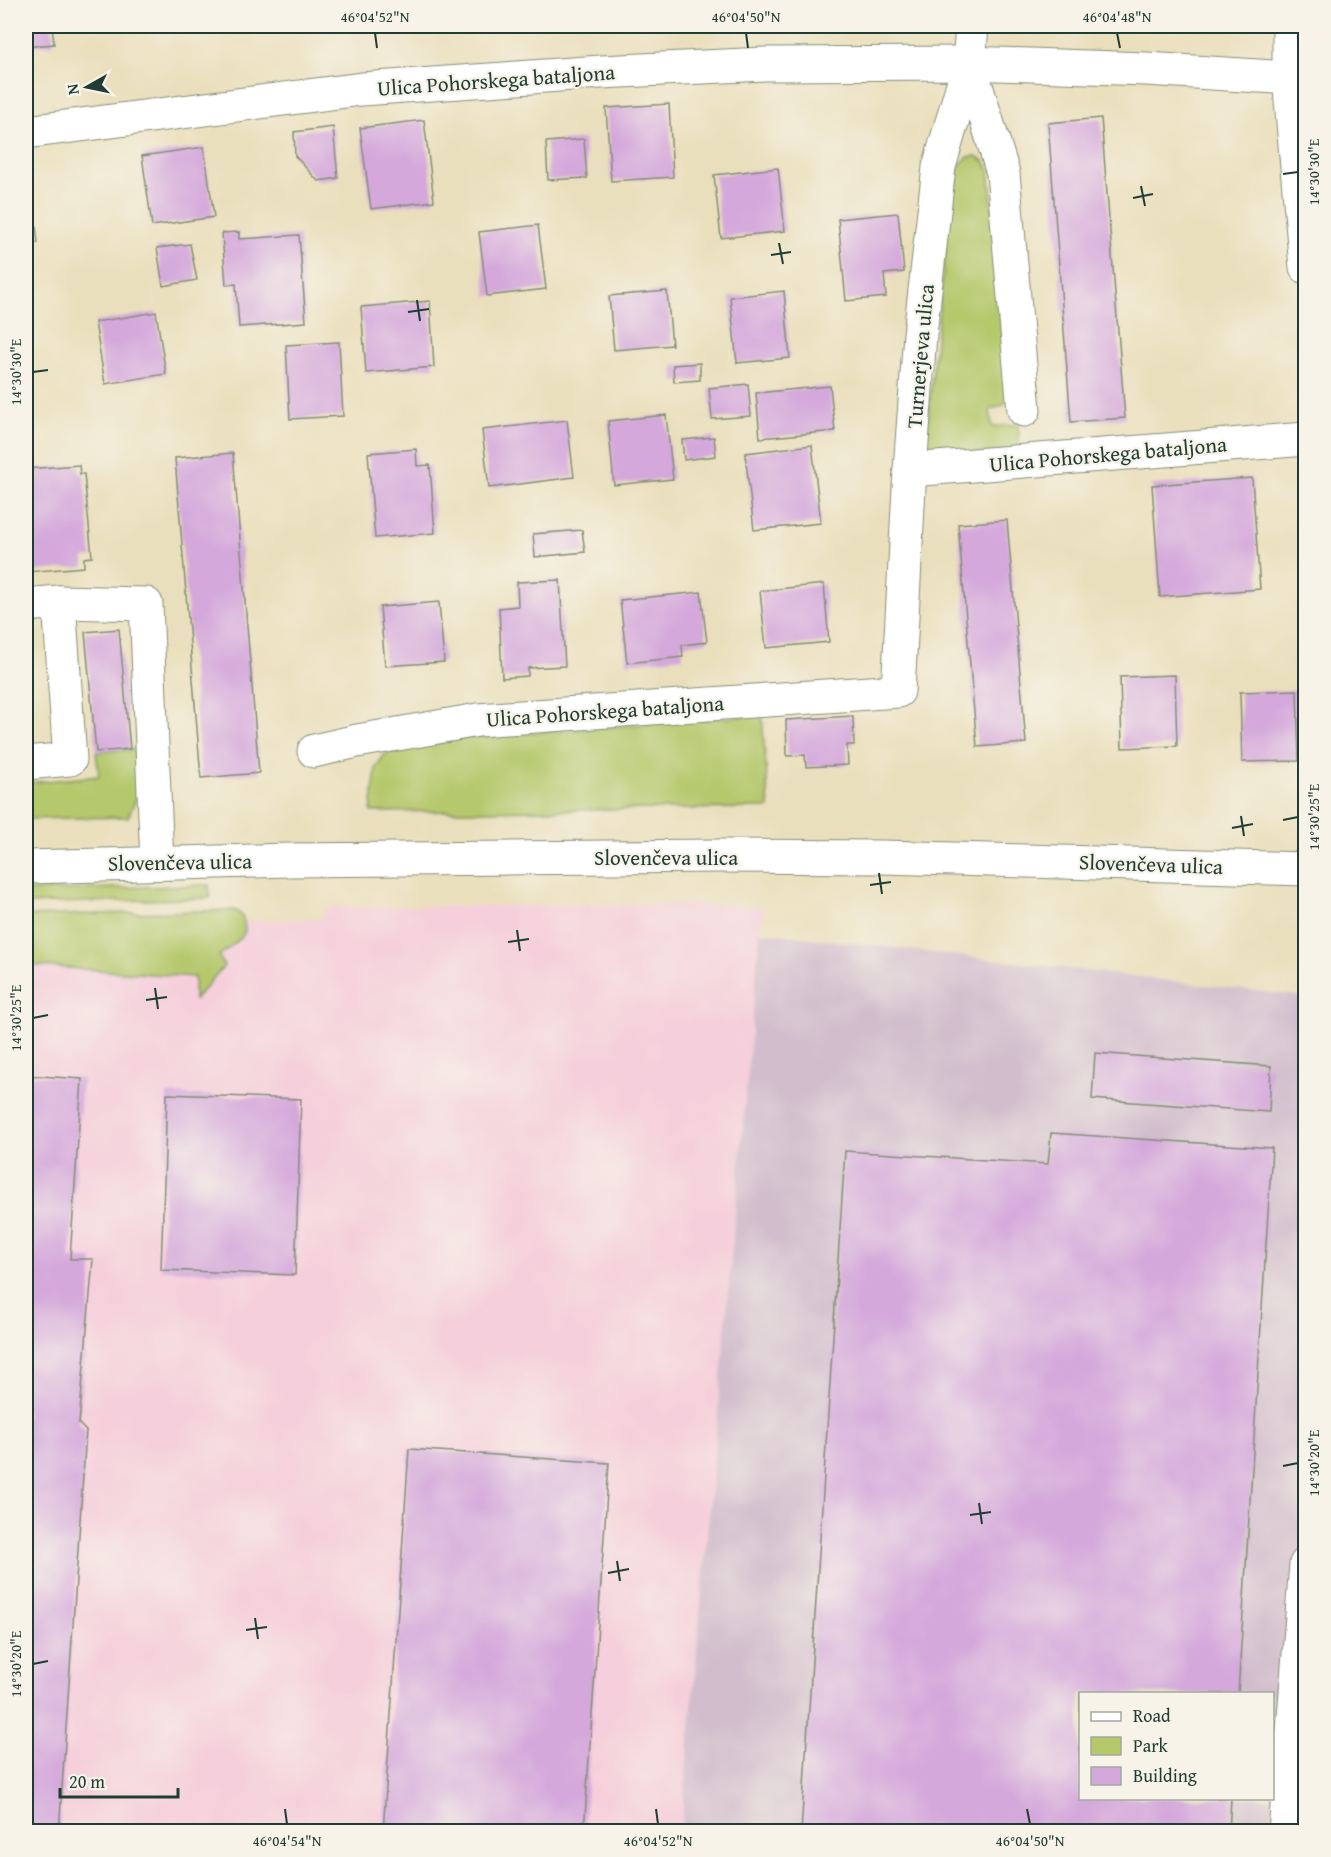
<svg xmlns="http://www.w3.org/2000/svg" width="1331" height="1857" font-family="'Gentium Book Plus',serif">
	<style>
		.built { fill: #f5cfdb }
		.industrial { fill: #d1bdcc; fill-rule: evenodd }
		.green { fill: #b5c86c; stroke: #6a8250; stroke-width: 1.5 }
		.building { fill: #d4a8db }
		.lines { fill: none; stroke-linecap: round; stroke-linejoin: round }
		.minor-casing { stroke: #848e78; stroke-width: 35 }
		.minor { stroke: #fff; stroke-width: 33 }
		.ticks { fill: none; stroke: #1f3d34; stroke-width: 2 }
		.labels { text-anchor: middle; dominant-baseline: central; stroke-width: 4.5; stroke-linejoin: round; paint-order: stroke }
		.street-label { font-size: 21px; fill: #1f3d34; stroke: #f7f3e8 }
		.neatline { fill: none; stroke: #1f3d34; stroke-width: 2 }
		.ticks-label { font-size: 15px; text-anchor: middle; fill: #1f3d34 }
	</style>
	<rect width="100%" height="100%" fill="#f7f3e8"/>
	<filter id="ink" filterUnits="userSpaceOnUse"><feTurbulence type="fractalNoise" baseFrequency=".0167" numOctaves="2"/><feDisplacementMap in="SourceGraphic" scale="12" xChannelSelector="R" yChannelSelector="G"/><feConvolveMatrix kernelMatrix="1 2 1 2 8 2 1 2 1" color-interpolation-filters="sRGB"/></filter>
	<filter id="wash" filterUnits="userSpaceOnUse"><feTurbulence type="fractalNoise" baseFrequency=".008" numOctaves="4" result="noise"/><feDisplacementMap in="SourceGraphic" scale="24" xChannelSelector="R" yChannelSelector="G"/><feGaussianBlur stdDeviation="1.35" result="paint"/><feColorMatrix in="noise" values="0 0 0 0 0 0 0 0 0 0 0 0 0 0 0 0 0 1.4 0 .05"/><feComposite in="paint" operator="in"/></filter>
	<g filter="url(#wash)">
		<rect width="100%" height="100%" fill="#eadfbc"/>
		<path class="built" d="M 698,904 L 764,908 L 760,932 L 681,1831 L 26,1831 L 26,965 L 194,977 L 195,999 L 218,956 L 241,938 L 245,931 L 244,921 L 319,919 L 328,907 Z"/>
		<path class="industrial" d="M 760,932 L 1305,997 L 1305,1831 L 681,1832 ZM 1080,1694 L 1272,1694 L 1272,1798 L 1080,1798 Z"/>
		<g class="green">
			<path d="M 976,156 L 984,161 L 989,169 L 1009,396 C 1005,406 1000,407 990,409 L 992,427 L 1018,424 L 1020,451 L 933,455 L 927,446 L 926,440 L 953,171 L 968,157 Z"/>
			<path d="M 762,715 L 769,808 L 371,812 L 376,767 L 385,754 L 398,748 L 468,738 Z"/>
			<path d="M 136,749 L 138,794 L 128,817 L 26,819 L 26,783 L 99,776 L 96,752 Z"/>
			<path d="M 209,885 L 210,898 L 26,904 L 26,891 Z"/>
			<path d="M 234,910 C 244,914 244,922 245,931 L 241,938 L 219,956 L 224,966 L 194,1000 L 194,977 L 26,965 L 26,916 Z"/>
		</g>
		<g id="blocks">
			<g class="building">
				<path d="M 26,26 L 52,26 L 54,44 L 26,47 Z"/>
				<path d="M 669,104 L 673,177 L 611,181 L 606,108 Z"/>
				<path d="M 1101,118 L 1125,418 L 1071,422 L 1048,123 Z"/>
				<path d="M 424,120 L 434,201 L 371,209 L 360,128 Z"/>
				<path d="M 333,127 L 338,178 L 318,181 L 295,156 L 294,132 Z"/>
				<path d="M 584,139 L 587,178 L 548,180 L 546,142 Z"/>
				<path d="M 204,147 L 214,217 L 152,226 L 142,156 Z"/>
				<path d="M 778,168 L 785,231 L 721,238 L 714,175 Z"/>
				<path d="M 26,169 L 29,169 L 38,243 L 26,245 Z"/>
				<path d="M 898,213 L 904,272 L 884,274 L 886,297 L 846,301 L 838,219 Z"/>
				<path d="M 538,225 L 546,289 L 487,296 L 479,232 Z"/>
				<path d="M 239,232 L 239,239 L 299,235 L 306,322 L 239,327 L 236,284 L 226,285 L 222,233 Z"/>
				<path d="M 190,244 L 197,280 L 163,286 L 157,248 Z"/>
				<path d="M 667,291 L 672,345 L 614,350 L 609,296 Z"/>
				<path d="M 784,291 L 790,358 L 737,363 L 730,297 Z"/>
				<path d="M 430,301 L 434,367 L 366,373 L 361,307 Z"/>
				<path d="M 156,312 L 166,374 L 105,384 L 95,322 Z"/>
				<path d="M 339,342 L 343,416 L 290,419 L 286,345 Z"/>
				<path d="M 700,363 L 700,380 L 674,382 L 673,365 Z"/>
				<path d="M 748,384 L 751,416 L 712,419 L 709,388 Z"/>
				<path d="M 830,386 L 835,431 L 760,438 L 756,393 Z"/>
				<path d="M 666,415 L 673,479 L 614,485 L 608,421 Z"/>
				<path d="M 567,420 L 574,477 L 489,488 L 482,430 Z"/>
				<path d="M 714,437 L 716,456 L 684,460 L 682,440 Z"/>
				<path d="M 812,445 L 821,523 L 754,530 L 745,453 Z"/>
				<path d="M 416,449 L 417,466 L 430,465 L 435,533 L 375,538 L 368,453 Z"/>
				<path d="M 233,453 L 259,773 L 201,778 L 175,458 Z"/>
				<path d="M 79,465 L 80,474 L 84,474 L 92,557 L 84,558 L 84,567 L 26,572 L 26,469 Z"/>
				<path d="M 1252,478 L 1260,589 L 1160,597 L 1152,485 Z"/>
				<path d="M 1007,520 L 1026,743 L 977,747 L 958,524 Z"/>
				<path d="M 582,530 L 585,552 L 535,557 L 533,534 Z"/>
				<path d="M 560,580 L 565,666 L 528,668 L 528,676 L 502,678 L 499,608 L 518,606 L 517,582 Z"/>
				<path d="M 824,584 L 829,642 L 766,648 L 760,591 Z"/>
				<path d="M 701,592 L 707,642 L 682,645 L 683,657 L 627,663 L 620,600 Z"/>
				<path d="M 439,602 L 444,662 L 385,666 L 380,607 Z"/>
				<path d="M 119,629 L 130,749 L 96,752 L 85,632 Z"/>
				<path d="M 1175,675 L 1177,746 L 1122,748 L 1120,677 Z"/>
				<path d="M 1297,690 L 1299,761 L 1242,762 L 1240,692 Z"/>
				<path d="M 853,716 L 854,745 L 847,745 L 848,765 L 806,767 L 805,755 L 787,756 L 786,720 Z"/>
				<path d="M 1095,1053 L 1271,1066 L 1269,1112 L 1092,1099 Z"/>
				<path d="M 26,1075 L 82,1079 L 70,1259 L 93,1259 L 79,1424 L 86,1431 L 59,1832 L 26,1832 Z"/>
				<path d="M 167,1094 L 301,1099 L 295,1275 L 161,1270 Z"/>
				<path d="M 1051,1133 L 1272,1148 L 1238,1694 L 1080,1694 L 1080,1798 L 1231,1798 L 1229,1832 L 801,1832 L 845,1151 L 1048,1164 Z"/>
				<path d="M 409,1449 L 609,1463 L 584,1832 L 383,1832 Z"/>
			</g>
		</g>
	</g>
	<g filter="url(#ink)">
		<use href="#blocks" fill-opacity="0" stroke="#848e78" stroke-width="1.5"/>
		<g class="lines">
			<g class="minor-casing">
				<g id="minor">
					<path d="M 1289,26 L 1289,78 L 1306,267"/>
					<path d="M 969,63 L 1003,173 L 1024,410"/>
					<path d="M 26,132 L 362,89 L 601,72 L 765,64 L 969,63 L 1146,69 L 1306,79"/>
					<path d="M 910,470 L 1306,439"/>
					<path d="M 26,605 L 59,602 L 146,604 L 157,863"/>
					<path d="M 314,751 L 357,741 L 478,720 L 898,691 L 910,470 L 920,334 L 939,167 L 969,63 L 972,26"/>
					<path d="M 26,763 L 70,759 L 59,602"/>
					<path d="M 26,867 L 290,860 L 718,856 L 882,857 L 1306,869"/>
					<path d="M 1285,1832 L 1306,1564"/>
				</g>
			</g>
			<use href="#minor" class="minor"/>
		</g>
	</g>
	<path class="ticks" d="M 375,33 L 377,48M 746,33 L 748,48M 1117,33 L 1120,48M 1283,174 L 1298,172M 1141,186 L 1145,206M 1133,198 L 1153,194M 779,243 L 783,264M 771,255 L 791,252M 417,300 L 420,321M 408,312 L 429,309M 33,372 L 48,370M 1241,816 L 1244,836M 1283,820 L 1298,817M 1232,828 L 1253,824M 879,873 L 882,894M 870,885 L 891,882M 517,930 L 520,951M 508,942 L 529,939M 155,988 L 158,1009M 146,1000 L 167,997M 33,1018 L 48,1015M 1283,1466 L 1298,1463M 979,1503 L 982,1524M 970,1515 L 991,1512M 617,1561 L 620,1581M 608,1573 L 629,1569M 255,1618 L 258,1639M 246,1630 L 267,1627M 33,1664 L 48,1661M 285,1809 L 287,1824M 656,1809 L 658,1824M 1027,1809 L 1030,1824"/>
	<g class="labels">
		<g class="street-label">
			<text transform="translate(496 80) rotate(-4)">Ulica Pohorskega bataljona</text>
			<text transform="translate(920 356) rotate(-85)">Turnerjeva ulica</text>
			<text transform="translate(1108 454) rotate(-5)">Ulica Pohorskega bataljona</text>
			<text transform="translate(605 711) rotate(-4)">Ulica Pohorskega bataljona</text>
			<text x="666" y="857">Slovenčeva ulica</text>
			<text transform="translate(180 862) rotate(-1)">Slovenčeva ulica</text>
			<text transform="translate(1151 864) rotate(2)">Slovenčeva ulica</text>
		</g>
	</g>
	<rect width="1331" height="1857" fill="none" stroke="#f7f3e8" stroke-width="66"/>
	<rect x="1079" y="1692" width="195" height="108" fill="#f7f3e8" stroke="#a1aaa0" stroke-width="1.5"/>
	<rect x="1091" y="1712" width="30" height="9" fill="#ffffff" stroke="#a1aaa0" stroke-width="1.5"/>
	<text x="1133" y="1722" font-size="18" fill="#1f3d34">Road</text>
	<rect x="1091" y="1737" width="30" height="18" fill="#b5c86c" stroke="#a1aaa0" stroke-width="1.5"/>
	<text x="1133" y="1752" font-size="18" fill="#1f3d34">Park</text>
	<rect x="1091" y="1767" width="30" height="18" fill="#d4a8db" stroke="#a1aaa0" stroke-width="1.5"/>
	<text x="1133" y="1782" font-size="18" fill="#1f3d34">Building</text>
	<g transform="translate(87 87) rotate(261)" stroke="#f7f3e8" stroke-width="4.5" paint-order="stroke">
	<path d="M0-4.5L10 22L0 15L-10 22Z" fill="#1f3d34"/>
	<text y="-9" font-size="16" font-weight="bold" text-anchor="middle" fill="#1f3d34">N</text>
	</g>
	<path d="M60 1788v9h118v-9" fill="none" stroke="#1f3d34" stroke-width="3"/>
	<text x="69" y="1788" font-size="18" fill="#1f3d34" stroke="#f7f3e8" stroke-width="4.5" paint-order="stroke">20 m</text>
	<rect x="33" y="33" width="1265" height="1791" class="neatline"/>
	<g class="ticks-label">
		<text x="375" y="22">46°04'52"N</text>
		<text x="746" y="22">46°04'50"N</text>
		<text x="1117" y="22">46°04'48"N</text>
		<text transform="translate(1314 172) rotate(-90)" y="5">14°30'30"E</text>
		<text transform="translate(16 372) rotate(-90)" y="5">14°30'30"E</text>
		<text transform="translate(1314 817) rotate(-90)" y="5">14°30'25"E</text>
		<text transform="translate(16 1018) rotate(-90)" y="5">14°30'25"E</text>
		<text transform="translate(1314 1463) rotate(-90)" y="5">14°30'20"E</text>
		<text transform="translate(16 1664) rotate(-90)" y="5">14°30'20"E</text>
		<text x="287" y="1846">46°04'54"N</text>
		<text x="658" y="1846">46°04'52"N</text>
		<text x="1030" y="1846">46°04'50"N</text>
	</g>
</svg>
